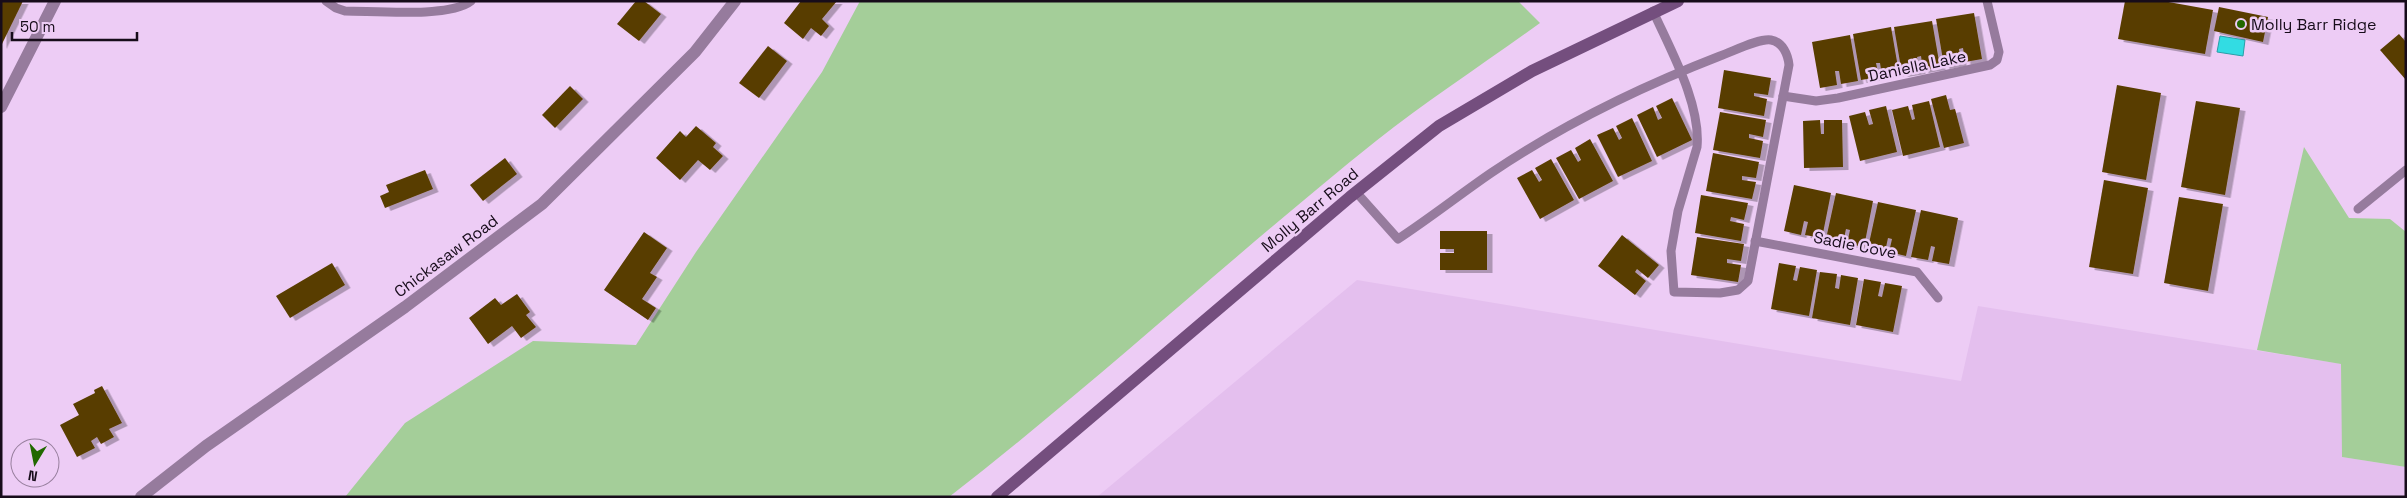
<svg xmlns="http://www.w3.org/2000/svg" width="2407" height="498" font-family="'Space Grotesk',sans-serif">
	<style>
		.built { fill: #e4bfee }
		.green { fill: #a4ce99 }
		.water { fill: #32dce3; stroke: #2a9ea7 }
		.building { fill: #593d02; filter: url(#shadow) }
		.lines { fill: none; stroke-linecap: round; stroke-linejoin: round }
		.service { stroke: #967b9d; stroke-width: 9 }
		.minor { stroke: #967b9d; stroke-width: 12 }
		.secondary { stroke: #744e7e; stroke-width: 12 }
		.poi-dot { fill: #216800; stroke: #edccf5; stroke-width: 2 }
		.labels { text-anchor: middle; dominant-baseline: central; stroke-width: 5; stroke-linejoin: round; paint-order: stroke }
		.poi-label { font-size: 16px; fill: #170c1a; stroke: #edccf5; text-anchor: start }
		.street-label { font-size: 16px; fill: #170c1a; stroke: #edccf5 }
	</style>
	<defs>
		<filter id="shadow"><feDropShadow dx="5.5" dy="3" stdDeviation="0" flood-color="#0004"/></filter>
	</defs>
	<rect width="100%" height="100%" fill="#edccf5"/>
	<path class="built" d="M 1357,280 L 1961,381 L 1978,306 L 2342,364 L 2342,457 L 2406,467 L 2406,497 L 1097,497 Z"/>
	<g class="green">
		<path d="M 860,1 L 1518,1 L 1540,23 C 1485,63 1428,100 1376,141 C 1231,257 1096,383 949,497 L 345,497 L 405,423 L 533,341 L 636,345 L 696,252 L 822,72 Z"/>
		<path d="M 2304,147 L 2349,218 L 2390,219 L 2406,232 L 2406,467 L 2342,457 L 2341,364 L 2257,350 Z"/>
	</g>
	<path class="water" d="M 2220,36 L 2245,40 L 2243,56 L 2217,52 Z"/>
	<g class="building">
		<path d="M 1,1 L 23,1 L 1,46 Z"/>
		<path d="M 636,1 L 644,1 L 661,14 L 639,41 L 617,24 Z"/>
		<path d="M 801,1 L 837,1 L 822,19 L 829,26 L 821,36 L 811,28 L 803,39 L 784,23 Z"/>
		<path d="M 2125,1 L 2163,1 L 2213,10 L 2205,54 L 2118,39 Z"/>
		<path d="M 2219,7 L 2268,17 L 2263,42 L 2214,31 Z"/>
		<path d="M 1974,13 L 1982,59 L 1965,62 L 1963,48 L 1959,49 L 1961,63 L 1944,66 L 1936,19 Z"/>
		<path d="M 1932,21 L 1940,67 L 1923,70 L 1921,56 L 1917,57 L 1920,71 L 1902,74 L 1894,27 Z"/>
		<path d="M 1891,27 L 1899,73 L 1882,76 L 1880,63 L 1876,63 L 1879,77 L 1861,80 L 1853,34 Z"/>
		<path d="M 2399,34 L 2406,42 L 2406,80 L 2380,50 Z"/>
		<path d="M 1850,35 L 1858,81 L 1841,84 L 1839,71 L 1835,71 L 1837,85 L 1820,88 L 1812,42 Z"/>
		<path d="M 768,46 L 787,61 L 759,98 L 739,83 Z"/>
		<path d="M 1724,70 L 1771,78 L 1768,95 L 1754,93 L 1754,96 L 1767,99 L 1764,116 L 1718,108 Z"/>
		<path d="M 2117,85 L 2161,93 L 2146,180 L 2102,172 Z"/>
		<path d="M 570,86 L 583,99 L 555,128 L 542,115 Z"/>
		<path d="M 1946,95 L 1950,110 L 1955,109 L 1964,143 L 1944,148 L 1931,99 Z"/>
		<path d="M 1672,98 L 1692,140 L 1657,157 L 1637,115 L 1653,107 L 1658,120 L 1662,118 L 1656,106 Z"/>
		<path d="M 1929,101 L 1940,147 L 1903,156 L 1892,110 L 1908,106 L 1912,120 L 1915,119 L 1912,105 Z"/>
		<path d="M 2196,101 L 2240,108 L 2225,195 L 2181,187 Z"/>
		<path d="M 1886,106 L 1897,152 L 1860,161 L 1849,116 L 1865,112 L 1869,125 L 1873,124 L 1869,110 Z"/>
		<path d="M 1720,112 L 1766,120 L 1763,137 L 1749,134 L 1749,138 L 1763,141 L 1760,158 L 1713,150 Z"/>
		<path d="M 1632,118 L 1652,161 L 1618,177 L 1597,135 L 1613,128 L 1619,140 L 1622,138 L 1616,126 Z"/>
		<path d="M 1820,120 L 1821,134 L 1824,134 L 1824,120 L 1842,120 L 1843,167 L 1804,168 L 1803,121 Z"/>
		<path d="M 696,126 L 716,143 L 713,147 L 723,156 L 710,170 L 698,160 L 680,180 L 656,158 L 680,131 L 686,137 Z"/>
		<path d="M 1590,139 L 1613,181 L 1579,199 L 1556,158 L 1571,150 L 1578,162 L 1581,160 L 1575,148 Z"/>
		<path d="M 1713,153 L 1759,162 L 1756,178 L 1742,176 L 1742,180 L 1756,182 L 1752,199 L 1706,191 Z"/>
		<path d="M 505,158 L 517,174 L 483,201 L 470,185 Z"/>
		<path d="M 1551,159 L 1574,200 L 1540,219 L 1517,178 L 1532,170 L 1539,182 L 1542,180 L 1535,168 Z"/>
		<path d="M 425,170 L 433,189 L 385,208 L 380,196 L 389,192 L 386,185 Z"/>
		<path d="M 2104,180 L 2148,188 L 2133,274 L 2089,267 Z"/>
		<path d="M 1794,185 L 1831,193 L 1822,238 L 1805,235 L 1808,222 L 1804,221 L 1801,235 L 1784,231 Z"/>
		<path d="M 1836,193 L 1873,201 L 1864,247 L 1847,244 L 1850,230 L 1846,229 L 1843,243 L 1826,239 Z"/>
		<path d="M 1701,195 L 1748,203 L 1744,220 L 1731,217 L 1730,221 L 1744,224 L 1741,241 L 1695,233 Z"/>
		<path d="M 2179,197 L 2223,204 L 2208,291 L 2164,283 Z"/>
		<path d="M 1878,202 L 1916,210 L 1906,256 L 1889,252 L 1892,239 L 1888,238 L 1885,252 L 1868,248 Z"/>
		<path d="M 1921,210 L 1958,218 L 1949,264 L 1932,261 L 1935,247 L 1931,246 L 1928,260 L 1911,257 Z"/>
		<path d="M 1440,231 L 1487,231 L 1487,270 L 1440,270 L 1440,253 L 1454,253 L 1454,249 L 1440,249 Z"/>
		<path d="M 644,232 L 667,248 L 650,273 L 657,277 L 642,299 L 656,308 L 648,320 L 604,290 Z"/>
		<path d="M 1622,235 L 1659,265 L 1648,278 L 1637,269 L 1635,272 L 1646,281 L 1635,295 L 1598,266 Z"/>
		<path d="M 1697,237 L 1744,244 L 1741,261 L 1727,259 L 1727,263 L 1741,265 L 1738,282 L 1691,275 Z"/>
		<path d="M 332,263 L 345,285 L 290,318 L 276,296 Z"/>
		<path d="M 1779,263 L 1796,266 L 1793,280 L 1797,281 L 1800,267 L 1817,270 L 1809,316 L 1771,309 Z"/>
		<path d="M 1820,272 L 1837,274 L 1835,288 L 1839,289 L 1841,275 L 1858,278 L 1850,325 L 1812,318 Z"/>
		<path d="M 1864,279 L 1881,282 L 1878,296 L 1882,297 L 1885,283 L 1902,286 L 1893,332 L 1856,325 Z"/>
		<path d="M 517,294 L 530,312 L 526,315 L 536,327 L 521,338 L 512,326 L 488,344 L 469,318 L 495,298 L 501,305 Z"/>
		<path d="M 102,386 L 122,423 L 109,429 L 114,437 L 101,444 L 97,437 L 91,441 L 95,448 L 77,457 L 60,425 L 79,415 L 73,404 L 95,393 L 94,390 Z"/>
	</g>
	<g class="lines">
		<g class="service">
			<path d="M 326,1 L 336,8 L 345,11 C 374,11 450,18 471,1"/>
			<path d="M 1783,96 L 1816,101 L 1838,98 L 1990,65 L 1997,60 L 1999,52 L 1987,1"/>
			<path d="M 1356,192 L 1398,239 C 1430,218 1459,195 1491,173 C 1562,125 1640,87 1720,56 C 1732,52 1759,38 1771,40 C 1783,42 1788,55 1789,65 L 1748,281 L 1738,290 L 1720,293 L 1674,292 L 1671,251 L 1678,211 L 1697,147 C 1701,104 1671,51 1653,11"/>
			<path d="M 2358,209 L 2406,170"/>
			<path d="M 1755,241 L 1917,272 L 1938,298"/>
		</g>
		<g class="minor">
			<path d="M 1,107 L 55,1"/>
			<path d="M 141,497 L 206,446 L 405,307 L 542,204 L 695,52 L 735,1"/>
		</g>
		<path class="secondary" d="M 997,497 L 1350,197 L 1439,126 L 1532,71 L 1678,1"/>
	</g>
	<circle class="poi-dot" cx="2241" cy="24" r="5"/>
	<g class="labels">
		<g class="poi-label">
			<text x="2251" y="24">Molly Barr Ridge</text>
		</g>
		<g class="street-label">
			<text transform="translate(1917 66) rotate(-12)">Daniella Lake</text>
			<text transform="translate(1310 210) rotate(-40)">Molly Barr Road</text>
			<text transform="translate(1855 245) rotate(11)">Sadie Cove</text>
			<text transform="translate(446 256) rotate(-37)">Chickasaw Road</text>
		</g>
	</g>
	<rect width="2407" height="498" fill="none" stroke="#170c1a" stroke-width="5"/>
	<g transform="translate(35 463) rotate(190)"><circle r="24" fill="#edccf5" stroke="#977f9d"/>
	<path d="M0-4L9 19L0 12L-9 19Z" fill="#216800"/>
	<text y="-8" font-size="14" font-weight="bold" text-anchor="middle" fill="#170c1a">N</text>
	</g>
	<path d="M12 32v8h125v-8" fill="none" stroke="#170c1a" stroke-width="2.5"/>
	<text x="20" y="32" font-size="15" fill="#170c1a" stroke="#edccf5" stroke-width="4" paint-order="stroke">50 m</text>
</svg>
